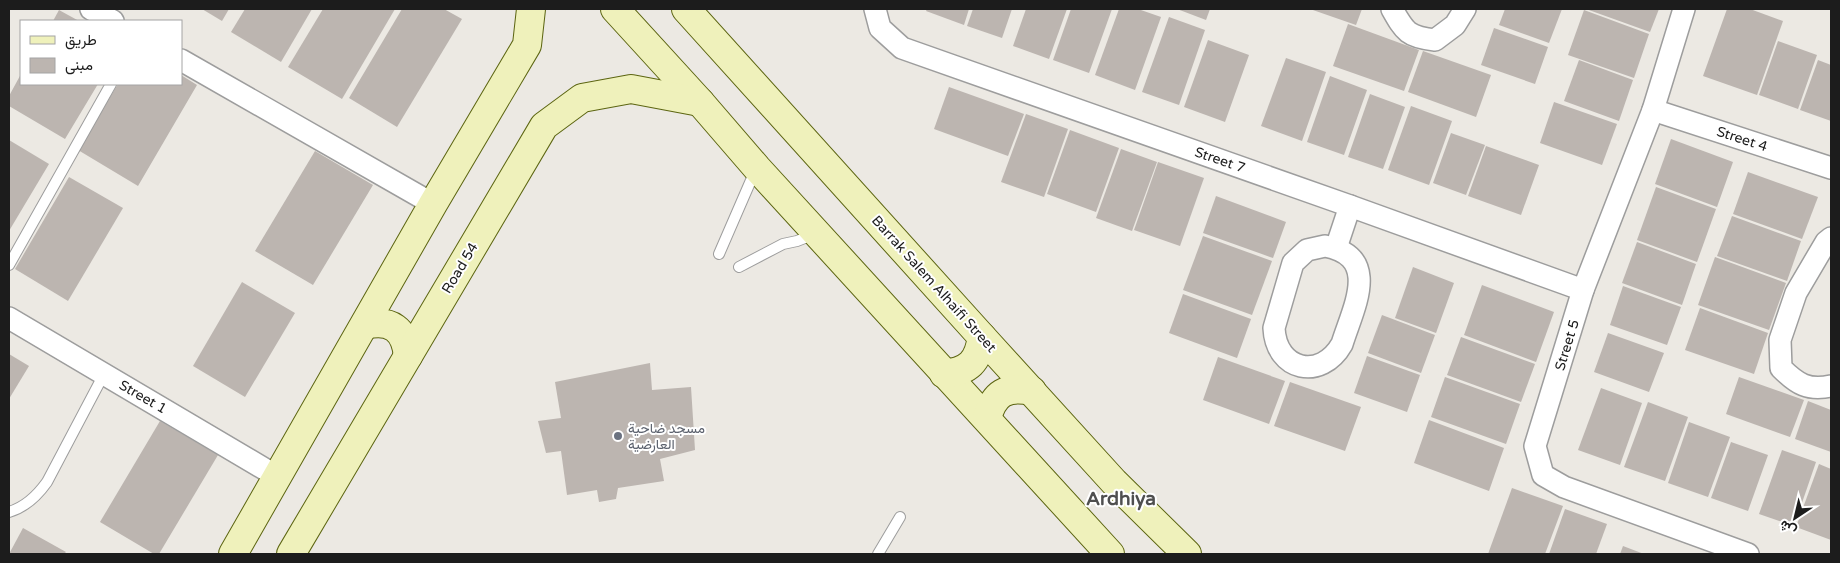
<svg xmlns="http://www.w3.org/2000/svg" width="1840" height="563" font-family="'Varela Round',Vazirmatn,sans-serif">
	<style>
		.building { fill: #bcb5b0 }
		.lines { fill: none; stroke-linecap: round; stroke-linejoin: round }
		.lane-casing { stroke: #9d9d9d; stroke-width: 12 }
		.street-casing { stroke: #9d9d9d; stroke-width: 24 }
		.secondary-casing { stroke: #5c6511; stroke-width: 30 }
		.lane { stroke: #fff; stroke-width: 10 }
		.street { stroke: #fff; stroke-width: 21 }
		.secondary { stroke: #eff1bb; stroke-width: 28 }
		.worship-dot { fill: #6b7280; stroke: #fff; stroke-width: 2 }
		.labels { text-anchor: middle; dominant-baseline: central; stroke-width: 4; stroke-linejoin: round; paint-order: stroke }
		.street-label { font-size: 14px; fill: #1c1c1c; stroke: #fff }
		.worship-label { font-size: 14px; fill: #5b616d; stroke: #fff; text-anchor: start }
		.district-label { font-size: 19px; font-weight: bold; fill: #4f4f4f; stroke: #fff }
	</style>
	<rect width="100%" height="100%" fill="#ece9e3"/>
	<g class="building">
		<path d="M 202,9 L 229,9 L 222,21 Z"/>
		<path d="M 245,9 L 312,9 L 281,62 L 231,32 Z"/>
		<path d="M 323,9 L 395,9 L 342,99 L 288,67 Z"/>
		<path d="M 402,9 L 444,9 L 462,19 L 397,127 L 349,98 Z"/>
		<path d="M 927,9 L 969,9 L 964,25 L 926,11 Z"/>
		<path d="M 973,9 L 1012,9 L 1002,38 L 967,26 Z"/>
		<path d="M 1026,9 L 1067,9 L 1049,59 L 1013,46 Z"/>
		<path d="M 1071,9 L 1112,9 L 1089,73 L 1053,60 Z"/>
		<path d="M 1119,9 L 1138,9 L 1161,17 L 1135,90 L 1095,75 Z"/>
		<path d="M 1177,9 L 1210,9 L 1206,20 Z"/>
		<path d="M 1310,9 L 1362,9 L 1356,25 Z"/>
		<path d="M 1505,9 L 1562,9 L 1549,43 L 1499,25 Z"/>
		<path d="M 1586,9 L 1659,9 L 1650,32 Z"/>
		<path d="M 1727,9 L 1750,9 L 1783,21 L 1757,95 L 1703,76 Z"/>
		<path d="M 59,10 L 79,21 L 53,21 Z"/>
		<path d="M 1584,10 L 1649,34 L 1634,78 L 1568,55 Z"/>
		<path d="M 1169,17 L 1205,30 L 1179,105 L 1142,92 Z"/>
		<path d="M 1348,24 L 1419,50 L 1404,91 L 1333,66 Z"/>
		<path d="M 1494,28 L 1548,47 L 1535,84 L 1481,65 Z"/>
		<path d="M 1208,40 L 1249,55 L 1225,122 L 1184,107 Z"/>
		<path d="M 1778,41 L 1817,55 L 1798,109 L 1759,95 Z"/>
		<path d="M 1423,51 L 1491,75 L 1476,117 L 1408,92 Z"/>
		<path d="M 1286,58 L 1326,72 L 1302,141 L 1261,126 Z"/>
		<path d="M 1579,60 L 1633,80 L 1619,121 L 1564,101 Z"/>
		<path d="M 1818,60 L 1831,65 L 1831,121 L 1800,110 Z"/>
		<path d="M 21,74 L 21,84 L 98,84 L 65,139 L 9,106 L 9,96 Z"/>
		<path d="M 181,75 L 197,85 L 138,186 L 78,150 L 118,84 L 181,84 Z"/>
		<path d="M 1330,76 L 1367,90 L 1344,155 L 1307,142 Z"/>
		<path d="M 949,87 L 1024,114 L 1008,156 L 934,129 Z"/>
		<path d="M 1370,94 L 1405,107 L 1383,169 L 1348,157 Z"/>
		<path d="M 1554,102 L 1617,124 L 1602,165 L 1540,143 Z"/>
		<path d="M 1411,106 L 1452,121 L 1429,185 L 1388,170 Z"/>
		<path d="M 1026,114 L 1068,129 L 1044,197 L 1001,182 Z"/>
		<path d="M 1070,130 L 1119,148 L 1096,212 L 1047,194 Z"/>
		<path d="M 1451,133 L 1485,145 L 1466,195 L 1433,183 Z"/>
		<path d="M 1671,139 L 1733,162 L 1717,207 L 1655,184 Z"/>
		<path d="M 9,140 L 49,164 L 9,231 Z"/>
		<path d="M 1486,146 L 1539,165 L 1521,215 L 1468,196 Z"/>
		<path d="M 1121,149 L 1157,162 L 1132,231 L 1096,218 Z"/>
		<path d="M 315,151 L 373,185 L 313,285 L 255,251 Z"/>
		<path d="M 1158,162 L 1204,178 L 1180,246 L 1134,230 Z"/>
		<path d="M 1748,172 L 1818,197 L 1802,239 L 1733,214 Z"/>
		<path d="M 69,177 L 123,208 L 68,301 L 15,269 Z"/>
		<path d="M 1656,187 L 1716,209 L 1697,262 L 1637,240 Z"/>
		<path d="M 1216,196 L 1286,222 L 1273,258 L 1203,233 Z"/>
		<path d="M 1732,216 L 1801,241 L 1787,281 L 1717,256 Z"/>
		<path d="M 1203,236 L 1272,261 L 1252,315 L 1183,290 Z"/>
		<path d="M 1637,242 L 1696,264 L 1682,305 L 1622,283 Z"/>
		<path d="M 1715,257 L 1786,283 L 1769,330 L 1698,305 Z"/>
		<path d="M 1413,267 L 1454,283 L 1436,333 L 1395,318 Z"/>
		<path d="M 242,282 L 295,313 L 245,397 L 193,366 Z"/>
		<path d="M 1482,285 L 1554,312 L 1536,362 L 1464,335 Z"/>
		<path d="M 1623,286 L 1681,307 L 1667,345 L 1610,325 Z"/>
		<path d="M 1183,294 L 1251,319 L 1237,358 L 1169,333 Z"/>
		<path d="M 1700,308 L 1768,333 L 1754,374 L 1685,350 Z"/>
		<path d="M 1382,315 L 1435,335 L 1421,373 L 1368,353 Z"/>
		<path d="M 1608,333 L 1664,353 L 1649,392 L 1594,372 Z"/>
		<path d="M 1461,337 L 1535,364 L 1521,402 L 1447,375 Z"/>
		<path d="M 9,354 L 29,366 L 9,399 Z"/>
		<path d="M 1367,356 L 1420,375 L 1407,412 L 1354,393 Z"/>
		<path d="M 1218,357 L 1285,381 L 1269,424 L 1203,400 Z"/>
		<path d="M 650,363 L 652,390 L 691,387 L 695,450 L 660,459 L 664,481 L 618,488 L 616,499 L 599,502 L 597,490 L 567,495 L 561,451 L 546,453 L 538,421 L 561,418 L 555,382 Z"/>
		<path d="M 1445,377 L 1520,404 L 1506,444 L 1431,417 Z"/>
		<path d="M 1739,377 L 1804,400 L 1790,437 L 1726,414 Z"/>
		<path d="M 1290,382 L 1361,407 L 1345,451 L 1274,426 Z"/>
		<path d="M 1601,388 L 1642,403 L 1620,465 L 1578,450 Z"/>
		<path d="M 1808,401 L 1831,410 L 1831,452 L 1795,439 Z"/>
		<path d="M 1648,402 L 1688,417 L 1665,481 L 1624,467 Z"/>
		<path d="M 1429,420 L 1504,448 L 1489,491 L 1414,463 Z"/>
		<path d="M 160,421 L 218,455 L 159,554 L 154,554 L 100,522 Z"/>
		<path d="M 1689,422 L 1730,437 L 1708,497 L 1668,483 Z"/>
		<path d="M 1731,442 L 1768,455 L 1748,511 L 1711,498 Z"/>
		<path d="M 1782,450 L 1816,462 L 1794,526 L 1759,514 Z"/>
		<path d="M 1819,464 L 1831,469 L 1831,540 L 1796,527 Z"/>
		<path d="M 1512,488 L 1563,506 L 1545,554 L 1488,554 Z"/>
		<path d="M 1565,509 L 1607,524 L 1596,554 L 1549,554 Z"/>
		<path d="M 23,528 L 66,552 L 64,554 L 9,554 Z"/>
		<path d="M 1623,546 L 1644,554 L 1620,554 Z"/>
	</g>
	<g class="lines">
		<g class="lane-casing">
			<g id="lane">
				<path d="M 719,254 L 755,171"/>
				<path d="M 9,265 L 111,84"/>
				<path d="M 739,267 L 783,244 L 797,241 L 815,234"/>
				<path d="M 9,512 C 26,507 37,496 47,482 L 104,374"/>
				<path d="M 878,554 L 900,517"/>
			</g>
		</g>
		<g class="street-casing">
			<g id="street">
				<path d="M 91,9 L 113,21"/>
				<path d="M 875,9 L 880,28 L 902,48 L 1350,206 L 1583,290"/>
				<path d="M 1392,9 C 1405,32 1408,37 1435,40 L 1455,25 L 1465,9"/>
				<path d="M 1684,9 L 1653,110 L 1583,290 L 1535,446 L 1543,475 L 1564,487 L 1748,554"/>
				<path d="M 181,60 L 433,204"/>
				<path d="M 1653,110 L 1831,168"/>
				<path d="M 1831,238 L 1826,242 L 1796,293 L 1780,340 L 1781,368 C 1797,384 1808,391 1831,386"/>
				<path d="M 1325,246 C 1382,257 1353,308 1342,344 C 1321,381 1276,371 1274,328 L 1293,263 L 1307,250 Z"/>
				<path d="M 1336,248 L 1350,206"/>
				<path d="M 9,318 L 278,477"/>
			</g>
		</g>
		<g class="secondary-casing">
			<g id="secondary">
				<path d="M 615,9 L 700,102 L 757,168 L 1110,554"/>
				<path d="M 686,9 L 982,337 L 1114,482 L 1187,554"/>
				<path d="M 365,325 C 391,319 405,329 408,356"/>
				<path d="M 944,374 C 969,371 978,362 982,337"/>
				<path d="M 987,418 C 994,393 1006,386 1032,391"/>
				<path d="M 233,554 L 433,204 L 527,45 L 531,9"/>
				<path d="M 291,554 L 544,126 L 582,98 L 631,89 L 700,102"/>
			</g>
		</g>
		<use href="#lane" class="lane"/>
		<use href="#street" class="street"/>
		<use href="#secondary" class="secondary"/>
	</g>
	<circle class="worship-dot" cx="618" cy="436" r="5"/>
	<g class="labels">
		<g class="street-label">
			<text transform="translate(1742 139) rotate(18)">Street 4</text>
			<text transform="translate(1220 160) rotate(19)">Street 7</text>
			<text transform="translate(460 268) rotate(-59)">Road 54</text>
			<text transform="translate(934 284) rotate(48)">Barrak Salem Alhaifi Street</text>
			<text transform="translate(1567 345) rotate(-73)">Street 5</text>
			<text transform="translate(143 397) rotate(30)">Street 1</text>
		</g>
		<g class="worship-label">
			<text x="628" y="428">مسجد ضاحية<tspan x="628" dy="16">العارضية</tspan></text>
		</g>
		<g class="district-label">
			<text x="1121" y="499">Ardhiya</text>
		</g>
	</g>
	<rect width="1840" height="563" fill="none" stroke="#1c1c1c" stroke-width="20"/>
	<rect x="20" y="20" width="162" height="65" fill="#ffffff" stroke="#a4a4a4"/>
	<rect x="30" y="36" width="25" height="8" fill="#eff1bb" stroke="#a4a4a4"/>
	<text x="65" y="45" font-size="15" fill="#1c1c1c">طريق</text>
	<rect x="30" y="58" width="25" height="15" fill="#bcb5b0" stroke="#a4a4a4"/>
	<text x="65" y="70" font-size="15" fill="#1c1c1c">مبنى</text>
	<g transform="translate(1795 518) rotate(215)" stroke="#ffffff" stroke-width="4" paint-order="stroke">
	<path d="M0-4L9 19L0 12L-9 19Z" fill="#1c1c1c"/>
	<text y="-8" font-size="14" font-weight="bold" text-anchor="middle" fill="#1c1c1c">ش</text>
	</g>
</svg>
